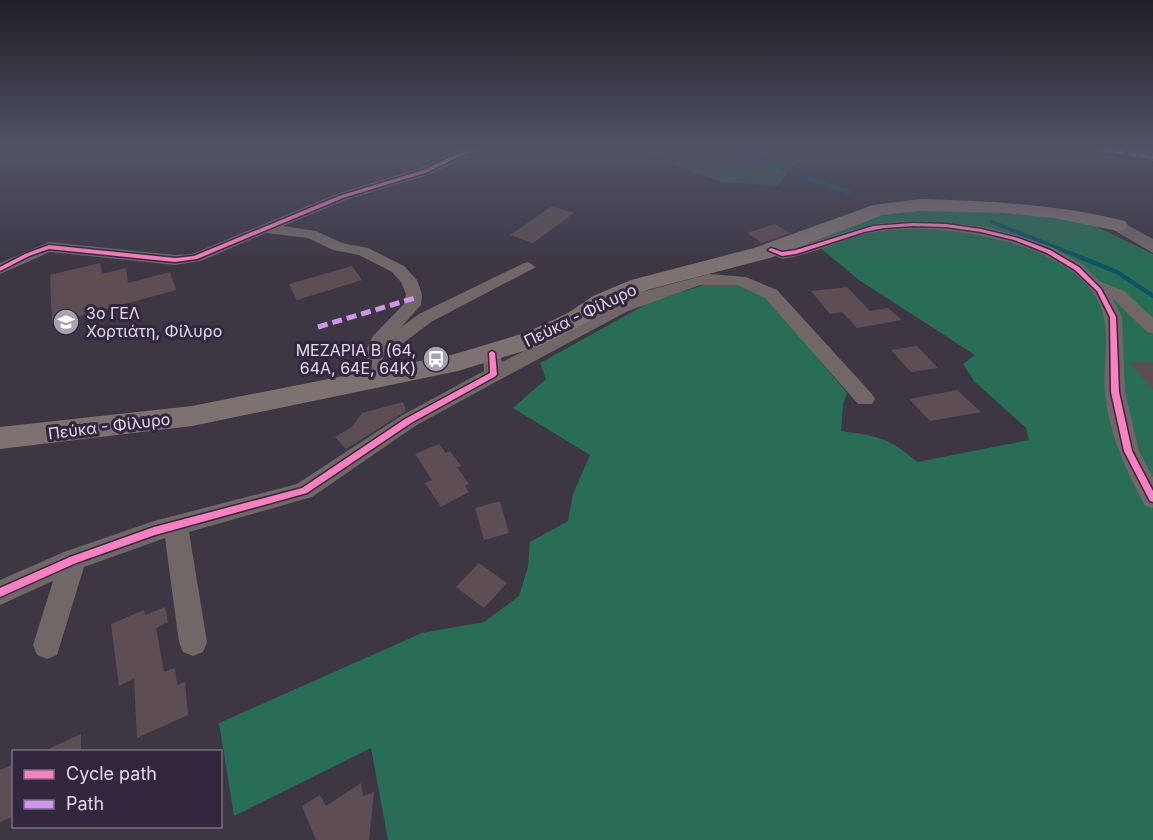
<svg xmlns="http://www.w3.org/2000/svg" width="1153" height="840" font-family="Inter,sans-serif">
	<style>
		.green { fill: #355a4c }
		.forest { fill: #286d55 }
		.lines { fill: none; stroke-linecap: round; stroke-linejoin: round }
		.stream-far1 { stroke: #0f5465; stroke-width: 4 }
		.stream { stroke: #0f5465; stroke-width: 4.5 }
		.building { fill: #5d4e54 }
		.minor { fill: #716767; fill-rule: evenodd }
		.tertiary { fill: #716767; fill-rule: evenodd }
		.secondary { fill: #7e7271; fill-rule: evenodd }
		.quiet-far1 { stroke: #d193ec; stroke-width: 4; stroke-dasharray: 8 4; stroke-linecap: butt }
		.quiet { stroke: #d193ec; stroke-width: 5; stroke-dasharray: 10 5; stroke-linecap: butt }
		.cycleway-casing { stroke: #32273f; stroke-width: 3 }
		.cycleway { fill: #ff80c0; fill-rule: evenodd }
		.labels { text-anchor: middle; dominant-baseline: central; stroke-width: 6; stroke-linejoin: round; paint-order: stroke }
		.poi-label { font-size: 16px; fill: #e0daea; stroke: #32273f; text-anchor: start }
		.street-label { font-size: 16px; fill: #e0daea; stroke: #32273f }
	</style>
	<rect width="100%" height="100%" fill="#3d3744"/>
	<path class="green" d="M 632,148 L 782,148 L 799,159 L 777,186 L 721,182 Z"/>
	<path class="forest" d="M 945,210 L 1048,215 L 1091,224 L 1153,254 L 1153,840 L 388,840 L 371,748 L 234,816 L 219,723 L 422,633 L 484,622 L 519,596 L 528,567 L 530,542 L 568,521 L 573,494 L 590,455 L 513,408 L 546,379 L 540,363 L 652,301 L 707,284 L 735,284 L 768,298 L 847,393 L 843,405 L 841,431 C 876,436 889,437 917,462 L 1029,440 L 1026,428 L 974,381 L 963,364 L 975,355 L 859,280 L 812,241 L 873,217 L 904,211 Z"/>
	<g class="lines">
		<g class="stream-far1">
			<path d="M 741,148 L 797,175 L 849,192"/>
			<path d="M 992,222 L 1085,259"/>
		</g>
		<path class="stream" d="M 1082,258 L 1117,272 L 1153,296"/>
	</g>
	<g class="building">
		<path d="M 552,206 L 574,213 L 533,243 L 510,235 Z"/>
		<path d="M 775,224 L 790,233 L 762,243 L 747,233 Z"/>
		<path d="M 100,263 L 102,274 L 126,268 L 128,283 L 170,272 L 176,290 L 52,324 L 50,275 Z"/>
		<path d="M 352,266 L 362,280 L 297,300 L 289,284 Z"/>
		<path d="M 847,287 L 870,311 L 888,308 L 902,320 L 857,328 L 842,312 L 830,314 L 811,291 Z"/>
		<path d="M 917,346 L 938,368 L 911,372 L 891,350 Z"/>
		<path d="M 1129,362 L 1153,363 L 1153,390 Z"/>
		<path d="M 957,390 L 981,412 L 930,421 L 909,399 Z"/>
		<path d="M 403,402 L 406,411 L 346,449 L 335,437 L 352,427 L 362,413 Z"/>
		<path d="M 439,444 L 446,453 L 450,451 L 461,466 L 457,467 L 469,484 L 465,486 L 469,492 L 441,507 L 425,483 L 432,480 L 415,454 Z"/>
		<path d="M 500,501 L 509,533 L 484,540 L 475,508 Z"/>
		<path d="M 479,563 L 507,583 L 484,608 L 456,587 Z"/>
		<path d="M 165,607 L 168,622 L 156,628 L 164,672 L 175,668 L 177,685 L 185,682 L 188,715 L 137,738 L 134,679 L 119,686 L 111,624 L 144,610 L 145,615 Z"/>
		<path d="M 81,734 L 81,752 L 42,752 Z"/>
		<path d="M 14,764 L 14,816 L 0,822 L 0,770 Z"/>
		<path d="M 361,783 L 363,796 L 374,792 L 369,840 L 316,840 L 302,806 L 320,795 L 326,806 Z"/>
	</g>
	<g class="lines">
		<g class="minor">
			<path d="M 472,148 L 492,148 L 462,158 L 431,174 L 346,200 L 283,226 L 316,231 L 342,243 L 368,248 L 404,266 L 417,280 L 422,294 L 421,305 L 400,328 L 419,314 L 522,264 L 528,262 L 536,267 L 431,322 L 402,344 L 396,346 L 388,341 C 380,357 384,376 378,386 L 364,386 L 361,381 L 363,356 L 373,336 L 404,304 L 406,294 L 401,282 L 392,272 L 359,255 L 333,250 L 308,238 L 266,233 L 201,261 L 175,265 L 50,252 L 0,274 L 0,263 L 49,242 L 175,255 L 192,254 L 336,194 L 421,168 L 454,152 Z"/>
			<path d="M 1121,148 L 1138,148 L 1153,153 L 1153,161 Z"/>
			<path d="M 913,220 L 981,226 L 1021,236 L 1054,248 L 1083,265 L 1099,281 L 1124,291 L 1153,318 L 1153,333 L 1147,332 L 1112,298 L 1122,317 L 1125,392 L 1139,451 L 1153,477 L 1153,508 L 1145,506 C 1126,469 1108,433 1105,391 C 1103,367 1109,341 1104,318 C 1090,243 943,222 883,231 C 848,235 817,254 782,259 L 763,250 L 771,245 L 783,249 L 795,247 L 873,224 Z"/>
			<path d="M 709,274 L 746,277 L 777,290 L 872,394 L 875,399 L 872,404 L 858,404 L 765,298 L 737,285 L 700,285 L 628,311 L 501,379 L 415,426 L 312,497 L 189,532 L 207,642 L 203,652 L 193,656 L 183,652 L 179,642 L 165,538 L 84,567 L 57,655 L 47,659 L 37,655 L 33,645 L 53,581 L 0,605 L 0,580 L 64,552 L 154,521 L 297,484 L 401,416 L 484,371 L 483,353 L 485,349 L 499,349 L 502,362 L 642,292 Z"/>
		</g>
		<path class="tertiary" d="M 1118,220 L 1153,239 L 1153,253 L 1112,229 L 1109,225 L 1112,221 Z"/>
		<path class="secondary" d="M 920,199 C 990,201 1057,204 1125,221 L 1128,225 L 1125,229 L 1118,231 L 1054,218 L 1004,213 L 920,211 L 883,215 L 770,258 L 647,290 L 611,306 L 586,323 L 543,345 L 458,371 L 192,426 L 0,449 L 0,427 L 192,406 L 455,354 L 525,333 L 568,313 L 593,296 L 631,280 L 754,248 L 873,205 Z"/>
		<path class="quiet-far1" d="M 1093,148 L 1153,157"/>
		<path class="quiet" d="M 318,327 L 415,298"/>
		<g class="cycleway-casing">
			<g id="cycleway">
				<path d="M 481,148 L 488,148 L 460,156 L 428,172 L 343,198 L 197,259 L 175,262 L 49,249 L 29,256 L 0,271 L 0,267 L 25,254 L 49,245 L 175,258 L 194,256 L 339,196 L 424,170 L 456,154 Z"/>
				<path d="M 913,223 L 946,224 L 981,229 L 1018,238 L 1050,250 L 1079,267 L 1101,289 L 1116,317 L 1119,392 L 1132,451 L 1153,491 L 1153,502 L 1150,501 L 1124,451 L 1111,392 L 1110,317 L 1097,291 L 1075,270 L 1047,253 L 1014,240 L 981,232 L 946,227 L 913,226 L 884,228 L 864,232 L 796,254 L 782,256 L 768,250 L 771,248 L 782,252 L 796,250 L 873,226 Z"/>
				<path d="M 492,351 L 495,353 L 497,374 L 496,376 L 411,423 L 307,493 L 155,535 L 76,563 L 0,597 L 0,588 L 70,557 L 154,527 L 302,488 L 405,419 L 490,373 L 489,353 Z"/>
			</g>
		</g>
		<use href="#cycleway" class="cycleway"/>
	</g>
	<linearGradient id="sky" x2="0" y2="1"><stop stop-color="#221e25"/><stop offset="0.56" stop-color="#515367"/><stop offset="1" stop-color="#515367" stop-opacity="0"/></linearGradient>
	<rect width="1153" height="265" fill="url(#sky)"/>
	<defs>
		<g id="school-disc" transform="scale(1.35)"><circle r="9.5" fill="#a7a1b0" stroke="#32273f"/><path d="M0-5L7-2L0 1L-7-2ZM-4 1L0 2.5L4 1V4Q0 6-4 4Z" fill="#fff"/></g>
		<g id="bus-disc" transform="scale(1.35)"><circle r="9.5" fill="#a7a1b0" stroke="#32273f"/><path d="M-5-6H5V4H4V6H2V4H-2V6H-4V4H-5ZM-3.5-4V0h7V-4ZM-3.5 1.2v1.5H-2V1.2ZM2 1.2v1.5H3.5V1.2Z" fill="#fff"/></g>
	</defs>
	<g fill-rule="evenodd">
		<use href="#school-disc" x="66" y="322"/>
		<use href="#bus-disc" x="436" y="359"/>
	</g>
	<g class="labels">
		<g class="poi-label">
			<text x="86" y="313">3ο ΓΕΛ<tspan x="86" dy="18">Χορτιάτη, Φίλυρο</tspan></text>
			<text x="416" y="350" text-anchor="end">ΜΕΖΑΡΙΑ B (64,<tspan x="416" dy="18">64Α, 64Ε, 64Κ)</tspan></text>
		</g>
		<g class="street-label">
			<text transform="translate(580 315) rotate(-26)">Πεύκα - Φίλυρο</text>
			<text transform="translate(109 426) rotate(-7)">Πεύκα - Φίλυρο</text>
		</g>
	</g>
	<rect x="12" y="750" width="210" height="78" fill="#32273f" stroke="#786f83" stroke-width="1.5"/>
	<rect x="24" y="770" width="30" height="9" fill="#ff80c0" stroke="#786f83" stroke-width="1.5"/>
	<text x="66" y="780" font-size="18" fill="#e0daea">Cycle path</text>
	<rect x="24" y="800" width="30" height="9" fill="#d193ec" stroke="#786f83" stroke-width="1.5"/>
	<text x="66" y="810" font-size="18" fill="#e0daea">Path</text>
</svg>
